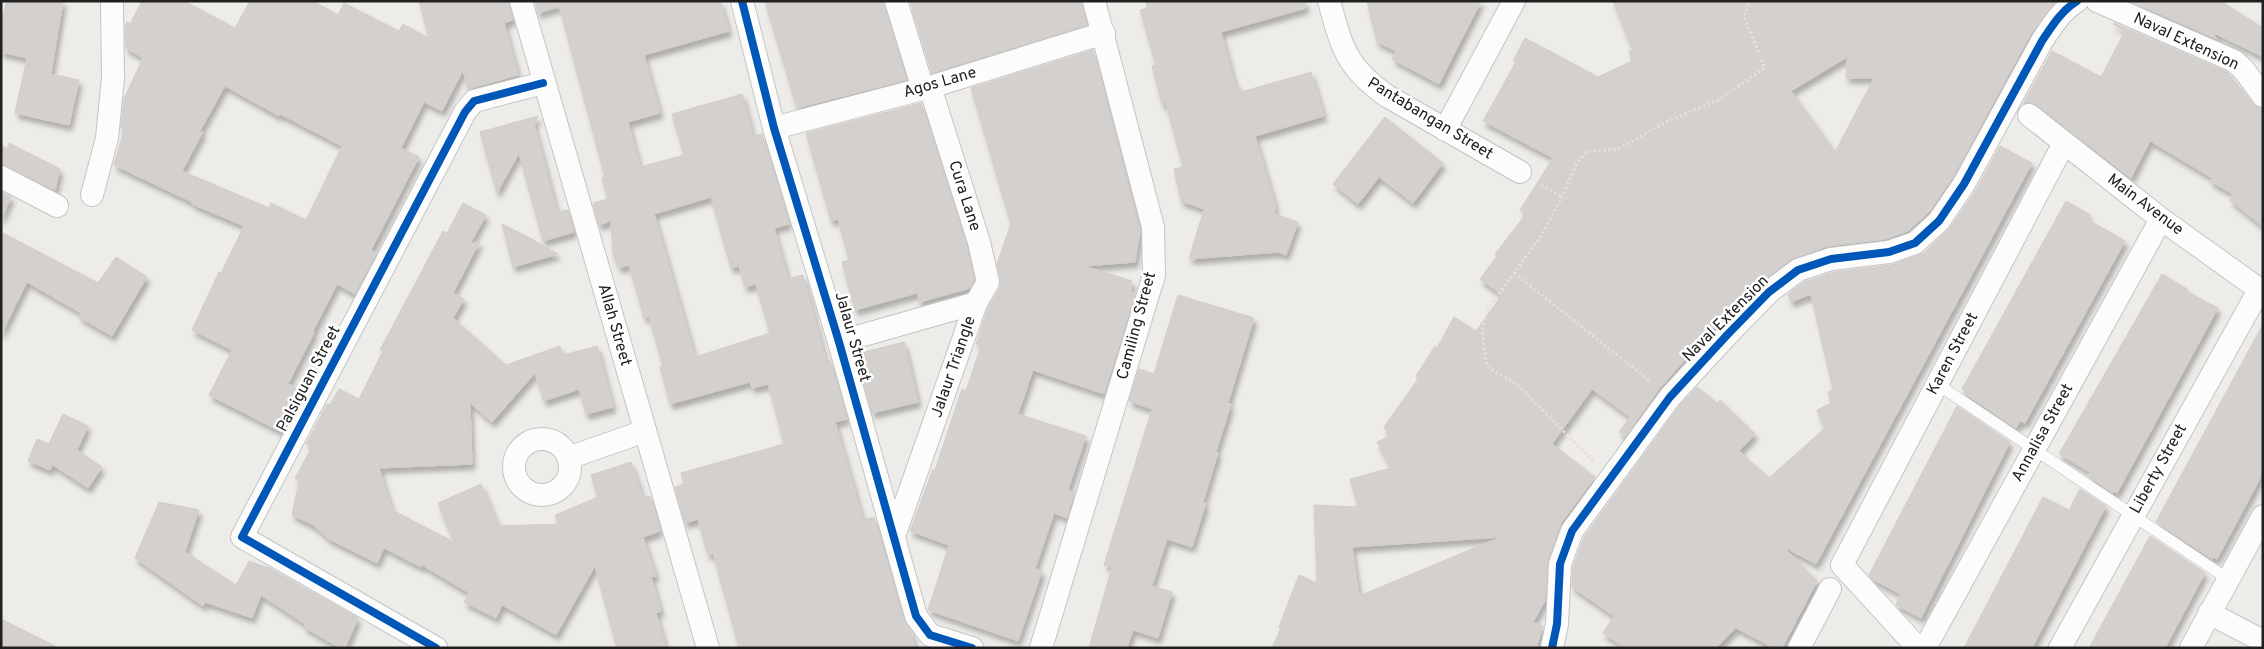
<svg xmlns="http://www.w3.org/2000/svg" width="2264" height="649" font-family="Overpass,sans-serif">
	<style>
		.building { fill: #d3d0ce; stroke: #d1cdca; fill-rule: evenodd; filter: url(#shadow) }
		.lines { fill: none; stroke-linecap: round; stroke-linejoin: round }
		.service-casing { stroke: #c5c4c3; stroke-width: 12 }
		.minor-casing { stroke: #c5c4c3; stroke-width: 24 }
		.path { stroke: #ebdbdb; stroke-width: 3; stroke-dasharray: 2.5 2.5; stroke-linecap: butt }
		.service { stroke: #fcfcfc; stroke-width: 11 }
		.minor { stroke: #fcfcfc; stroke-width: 22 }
		.cycleway-casing { stroke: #fff; stroke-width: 11 }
		.cycleway { stroke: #0057b8; stroke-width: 8 }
		.labels { text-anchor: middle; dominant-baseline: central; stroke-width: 5; stroke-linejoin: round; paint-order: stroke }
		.street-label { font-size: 16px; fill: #202020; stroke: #fff }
	</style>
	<defs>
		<filter id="shadow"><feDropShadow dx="3" dy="5.5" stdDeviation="2.5" flood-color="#0004"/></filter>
	</defs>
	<rect width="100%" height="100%" fill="#eeece9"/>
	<g class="building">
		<path d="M 7,1 L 63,1 L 51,74 L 79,80 L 69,125 L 15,113 L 27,58 L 1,52 L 1,21 Z"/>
		<path d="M 142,1 L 184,1 L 235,28 L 250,1 L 313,1 L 338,15 L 344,3 L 399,31 L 403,24 L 429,38 L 419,1 L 508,1 L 513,20 L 504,23 L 518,75 L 468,89 L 463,70 L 442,111 L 424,102 L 401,148 L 419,157 L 371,250 L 376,253 L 355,294 L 337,284 L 312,333 L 314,333 L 288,384 L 303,392 L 282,432 L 209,395 L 232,350 L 192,330 L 219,272 L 221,273 L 244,226 L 192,204 L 192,202 L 114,165 L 124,130 L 121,128 L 124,99 L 143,58 L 126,48 L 125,26 L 127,22 L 130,24 ZM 225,86 L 279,116 L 280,114 L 342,146 L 306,220 L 271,203 L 269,208 L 182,171 L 203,132 L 200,131 Z"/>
		<path d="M 535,1 L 557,1 L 558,7 L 538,13 Z"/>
		<path d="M 558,1 L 720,1 L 729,31 L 644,55 L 660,113 L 628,122 L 640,167 L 684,155 L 672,114 L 742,94 L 753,136 L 762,134 L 789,224 L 774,228 L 788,279 L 803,275 L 826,361 L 830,360 L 847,419 L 835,422 L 863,520 L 874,517 L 903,620 L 911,631 L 915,648 L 739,648 L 713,553 L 708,555 L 698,519 L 685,523 L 675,487 L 684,484 L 681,473 L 784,444 L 777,417 L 768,384 L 752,388 L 750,382 L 670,404 L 660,367 L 663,366 L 649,317 L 644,318 L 629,265 L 619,268 L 613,254 L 611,221 L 599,225 L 593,203 L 608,199 L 602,178 L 605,177 ZM 711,197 L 731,268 L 739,266 L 745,287 L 756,284 L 770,333 L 695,357 L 654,214 Z"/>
		<path d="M 765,1 L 883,1 L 906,80 L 797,108 Z"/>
		<path d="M 910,1 L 1081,1 L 1087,25 L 932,73 Z"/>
		<path d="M 1146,1 L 1305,1 L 1306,8 L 1221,32 L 1236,88 L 1240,87 L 1241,92 L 1311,72 L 1324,116 L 1255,136 L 1275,205 L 1275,214 L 1298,222 L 1286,255 L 1278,252 L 1189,259 L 1204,209 L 1181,201 L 1174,169 L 1183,167 L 1166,103 L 1162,104 L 1152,66 L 1156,65 L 1140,10 L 1147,8 Z"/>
		<path d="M 1367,1 L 1481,1 L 1439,84 L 1392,59 L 1396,51 L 1377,42 Z"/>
		<path d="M 1613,1 L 2056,1 L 2030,35 L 1953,177 L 1929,212 L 1908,231 L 1886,239 L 1827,246 L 1790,260 L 1760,283 L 1716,328 L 1714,327 L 1659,389 L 1625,437 L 1619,432 L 1630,417 L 1592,389 L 1552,444 L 1595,477 L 1561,523 L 1548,560 L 1545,601 L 1533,622 L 1543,626 L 1536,648 L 1272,648 L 1281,628 L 1279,627 L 1299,575 L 1317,583 L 1314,505 L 1358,507 L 1350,479 L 1391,468 L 1377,442 L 1390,436 L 1384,427 L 1418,379 L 1416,376 L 1435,346 L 1437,348 L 1454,317 L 1476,331 L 1502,295 L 1480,279 L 1497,256 L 1495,254 L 1526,214 L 1520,210 L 1553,158 L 1483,121 L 1516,62 L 1513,61 L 1525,38 L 1598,77 L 1632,61 L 1629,51 L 1633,50 ZM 1847,57 L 1846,78 L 1874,78 L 1835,152 L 1791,91 ZM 1501,537 L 1359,596 L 1352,547 Z"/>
		<path d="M 2130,1 L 2221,1 L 2263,28 L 2263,57 L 2212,32 L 2217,39 Z"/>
		<path d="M 2114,23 L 2227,72 L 2253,104 L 2263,109 L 2263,227 L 2230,200 L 2233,194 L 2210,181 L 2212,178 L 2150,141 L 2131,178 L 2037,105 L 2030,102 L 2023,104 L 2052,51 L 2101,77 L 2125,31 L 2113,24 Z"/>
		<path d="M 1093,50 L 1140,232 L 1135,262 L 1084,266 L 1132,281 L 1131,292 L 1135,294 L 1104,394 L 1033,370 L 1018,414 L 1086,436 L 1068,490 L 1074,493 L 1067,518 L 1054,513 L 1035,569 L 1042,571 L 1018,641 L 928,610 L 949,545 L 910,531 L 933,469 L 934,473 L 962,389 L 966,391 L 981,346 L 976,344 L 988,308 L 1000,288 L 1001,279 L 997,264 L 1011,224 L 971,88 Z"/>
		<path d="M 921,103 L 966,245 L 974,280 L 970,288 L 920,302 L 917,293 L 855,310 L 842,262 L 849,260 L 838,219 L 831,221 L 806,133 Z"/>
		<path d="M 538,116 L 534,124 L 557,212 L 568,210 L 574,232 L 543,241 L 519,153 L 497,193 L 480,132 Z"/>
		<path d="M 1385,117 L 1443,163 L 1413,203 L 1379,177 L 1358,204 L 1333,184 Z"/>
		<path d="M 9,143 L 60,169 L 55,190 L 1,164 L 1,145 L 7,149 Z"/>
		<path d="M 2000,146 L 2032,163 L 1816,564 L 1784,547 L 1817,581 L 1782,648 L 1774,648 L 1736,628 L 1716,648 L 1625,648 L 1603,633 L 1614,616 L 1572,587 L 1573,567 L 1584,537 L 1680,405 L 1697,387 L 1717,403 L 1720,400 L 1755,434 L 1739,451 L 1769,478 L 1825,428 L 1817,410 L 1831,403 L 1828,392 L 1833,390 L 1811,294 L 1791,302 L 1788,294 L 1804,282 L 1834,272 L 1891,265 L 1924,253 L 1950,228 L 1976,190 Z"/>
		<path d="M 1,192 L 11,197 L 1,220 Z"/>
		<path d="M 2066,201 L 2089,214 L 2087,219 L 2125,241 L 2025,423 L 2020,421 L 2016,428 L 1964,393 L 1965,391 L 1962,389 Z"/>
		<path d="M 463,203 L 486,215 L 470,244 L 480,241 L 453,293 L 464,299 L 453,318 L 506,365 L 560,346 L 563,355 L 597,346 L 613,407 L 586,414 L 579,389 L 544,401 L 535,373 L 492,422 L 470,403 L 472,464 L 379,468 L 392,510 L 454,542 L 438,503 L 481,484 L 498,526 L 558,524 L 555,515 L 598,497 L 591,475 L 631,462 L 643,498 L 650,496 L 660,531 L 643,537 L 656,576 L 651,577 L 661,611 L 656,613 L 666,648 L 617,648 L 595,566 L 556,635 L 502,605 L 496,618 L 464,602 L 469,593 L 422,565 L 421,567 L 384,548 L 377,563 L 329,539 L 313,525 L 292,515 L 299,481 L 295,478 L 312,447 L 306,444 L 327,404 L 330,405 L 339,389 L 359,399 L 383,351 L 380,350 L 443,231 L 447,233 Z"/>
		<path d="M 502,224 L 528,237 L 558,254 L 513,267 Z"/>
		<path d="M 1,232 L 98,283 L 116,257 L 147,277 L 112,336 L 79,317 L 81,313 L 27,282 L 1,335 Z"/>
		<path d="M 2162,274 L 2187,289 L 2186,291 L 2218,308 L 2117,493 L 2114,491 L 2113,493 L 2088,476 L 2090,472 L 2059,454 Z"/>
		<path d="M 1178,295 L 1254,318 L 1228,403 L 1231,404 L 1216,452 L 1218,453 L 1203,502 L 1206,503 L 1192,547 L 1167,539 L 1152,586 L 1172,592 L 1158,638 L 1133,630 L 1127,648 L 1089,648 L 1112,567 L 1104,565 L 1152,409 L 1129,401 L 1139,369 L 1154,374 Z"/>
		<path d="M 2263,324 L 2263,473 L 2217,559 L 2213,557 L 2212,559 L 2156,522 Z"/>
		<path d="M 904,342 L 918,402 L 872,413 L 856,354 Z"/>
		<path d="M 1957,406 L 2010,442 L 1921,618 L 1896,605 L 1900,594 L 1874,580 L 1869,575 Z"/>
		<path d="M 63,414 L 88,426 L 77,450 L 102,467 L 88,488 L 53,465 L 50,470 L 28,461 L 37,439 L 49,444 Z"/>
		<path d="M 2080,489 L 2106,506 L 2032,648 L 1964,648 L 2043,497 L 2069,510 Z"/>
		<path d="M 159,502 L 199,510 L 185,552 L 236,585 L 249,561 L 269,568 L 358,618 L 345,648 L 340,648 L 304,627 L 305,624 L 261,595 L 252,618 L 205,602 L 203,606 L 135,558 Z"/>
		<path d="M 2150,536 L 2205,573 L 2165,648 L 2089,648 Z"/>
		<path d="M 1,619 L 59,648 L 1,648 Z"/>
	</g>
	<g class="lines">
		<g class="service-casing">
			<path id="service" d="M 1937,384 L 2228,579"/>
		</g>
		<g class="minor-casing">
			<g id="minor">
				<path d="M 521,1 L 708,648"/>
				<path d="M 742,1 L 774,128 L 839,342 L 916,616 L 930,635 L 972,648"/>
				<path d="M 896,1 L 923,89"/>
				<path d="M 1329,1 C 1342,48 1346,67 1387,96 L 1520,172"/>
				<path d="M 2097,1 L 2234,61 L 2244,70 L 2263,96"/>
				<path d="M 2029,115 L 2161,219 L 2263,292"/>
				<path d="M 774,128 L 930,87 L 1104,33"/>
				<path d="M 1445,130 L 1514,1"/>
				<path d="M 1,177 L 57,206"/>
				<path d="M 92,195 L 107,138 L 113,78 L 112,1"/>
				<path d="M 839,342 L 976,303"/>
				<circle cx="542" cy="467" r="28"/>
				<path d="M 568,458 L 645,431"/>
				<path d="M 894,536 L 976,303 L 988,282 L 979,242 L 930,87"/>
				<path d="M 2209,613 L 2263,641"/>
				<path d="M 436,648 L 242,537 L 465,112 L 474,101 L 543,83"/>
				<path d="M 1041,648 L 1154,275 L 1153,227 L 1094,1"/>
				<path d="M 1552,648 L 1557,624 L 1560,564 L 1572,531 L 1670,397 L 1728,334 L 1769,292 L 1798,270 L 1831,259 L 1889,252 L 1915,243 L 1939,221 L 1964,184 L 2042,41 C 2052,26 2061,11 2077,1"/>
				<path d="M 1799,648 L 1830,589"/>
				<path d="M 1918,648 L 1842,565 L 2064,143"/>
				<path d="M 1925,648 L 2161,219"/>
				<path d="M 2060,648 L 2259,290"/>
				<path d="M 2191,648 L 2263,516"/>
			</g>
		</g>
		<g class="path">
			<path d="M 1541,185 L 1562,197"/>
			<path d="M 1514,273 L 1651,382"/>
			<path d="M 1593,461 L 1518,385 L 1487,367 L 1482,331 L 1488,309 L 1541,236 L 1562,197 L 1577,163 L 1586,152 L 1618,149 L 1666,122 L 1718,100 L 1765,68 L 1744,17 L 1750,1"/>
		</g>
		<use href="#service" class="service"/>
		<use href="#minor" class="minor"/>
		<g class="cycleway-casing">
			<g id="cycleway">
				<path d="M 742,1 L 774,128 L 839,342 L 916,616 L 930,635 L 972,648"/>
				<path d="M 436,648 L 242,537 L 465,112 L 474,101 L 543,83"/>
				<path d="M 1552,648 L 1557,624 L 1560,564 L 1572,531 L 1670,397 L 1728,334 L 1769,292 L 1798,270 L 1831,259 L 1889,252 L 1915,243 L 1939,221 L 1964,184 L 2042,41 C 2052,26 2061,11 2077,1"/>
			</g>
		</g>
		<use href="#cycleway" class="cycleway"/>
	</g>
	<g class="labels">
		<g class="street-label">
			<text transform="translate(2186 42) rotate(25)">Naval Extension</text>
			<text transform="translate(940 83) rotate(-16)">Agos Lane</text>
			<text transform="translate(1430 119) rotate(31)">Pantabangan Street</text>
			<text transform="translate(964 196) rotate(72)">Cura Lane</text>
			<text transform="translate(2145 205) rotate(37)">Main Avenue</text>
			<text transform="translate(1726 319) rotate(-45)">Naval Extension</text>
			<text transform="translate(614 325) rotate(74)">Allah Street</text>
			<text transform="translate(1137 326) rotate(-75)">Camiling Street</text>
			<text transform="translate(852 337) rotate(74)">Jalaur Street</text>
			<text transform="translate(1953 354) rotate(-62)">Karen Street</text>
			<text transform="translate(954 367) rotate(-71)">Jalaur Triangle</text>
			<text transform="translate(309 379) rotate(-62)">Palsiguan Street</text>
			<text transform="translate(2043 433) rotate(-61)">Annalisa Street</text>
			<text transform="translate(2159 469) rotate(-61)">Liberty Street</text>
		</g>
	</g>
	<rect width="2264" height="649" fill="none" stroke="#202020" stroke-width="5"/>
</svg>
